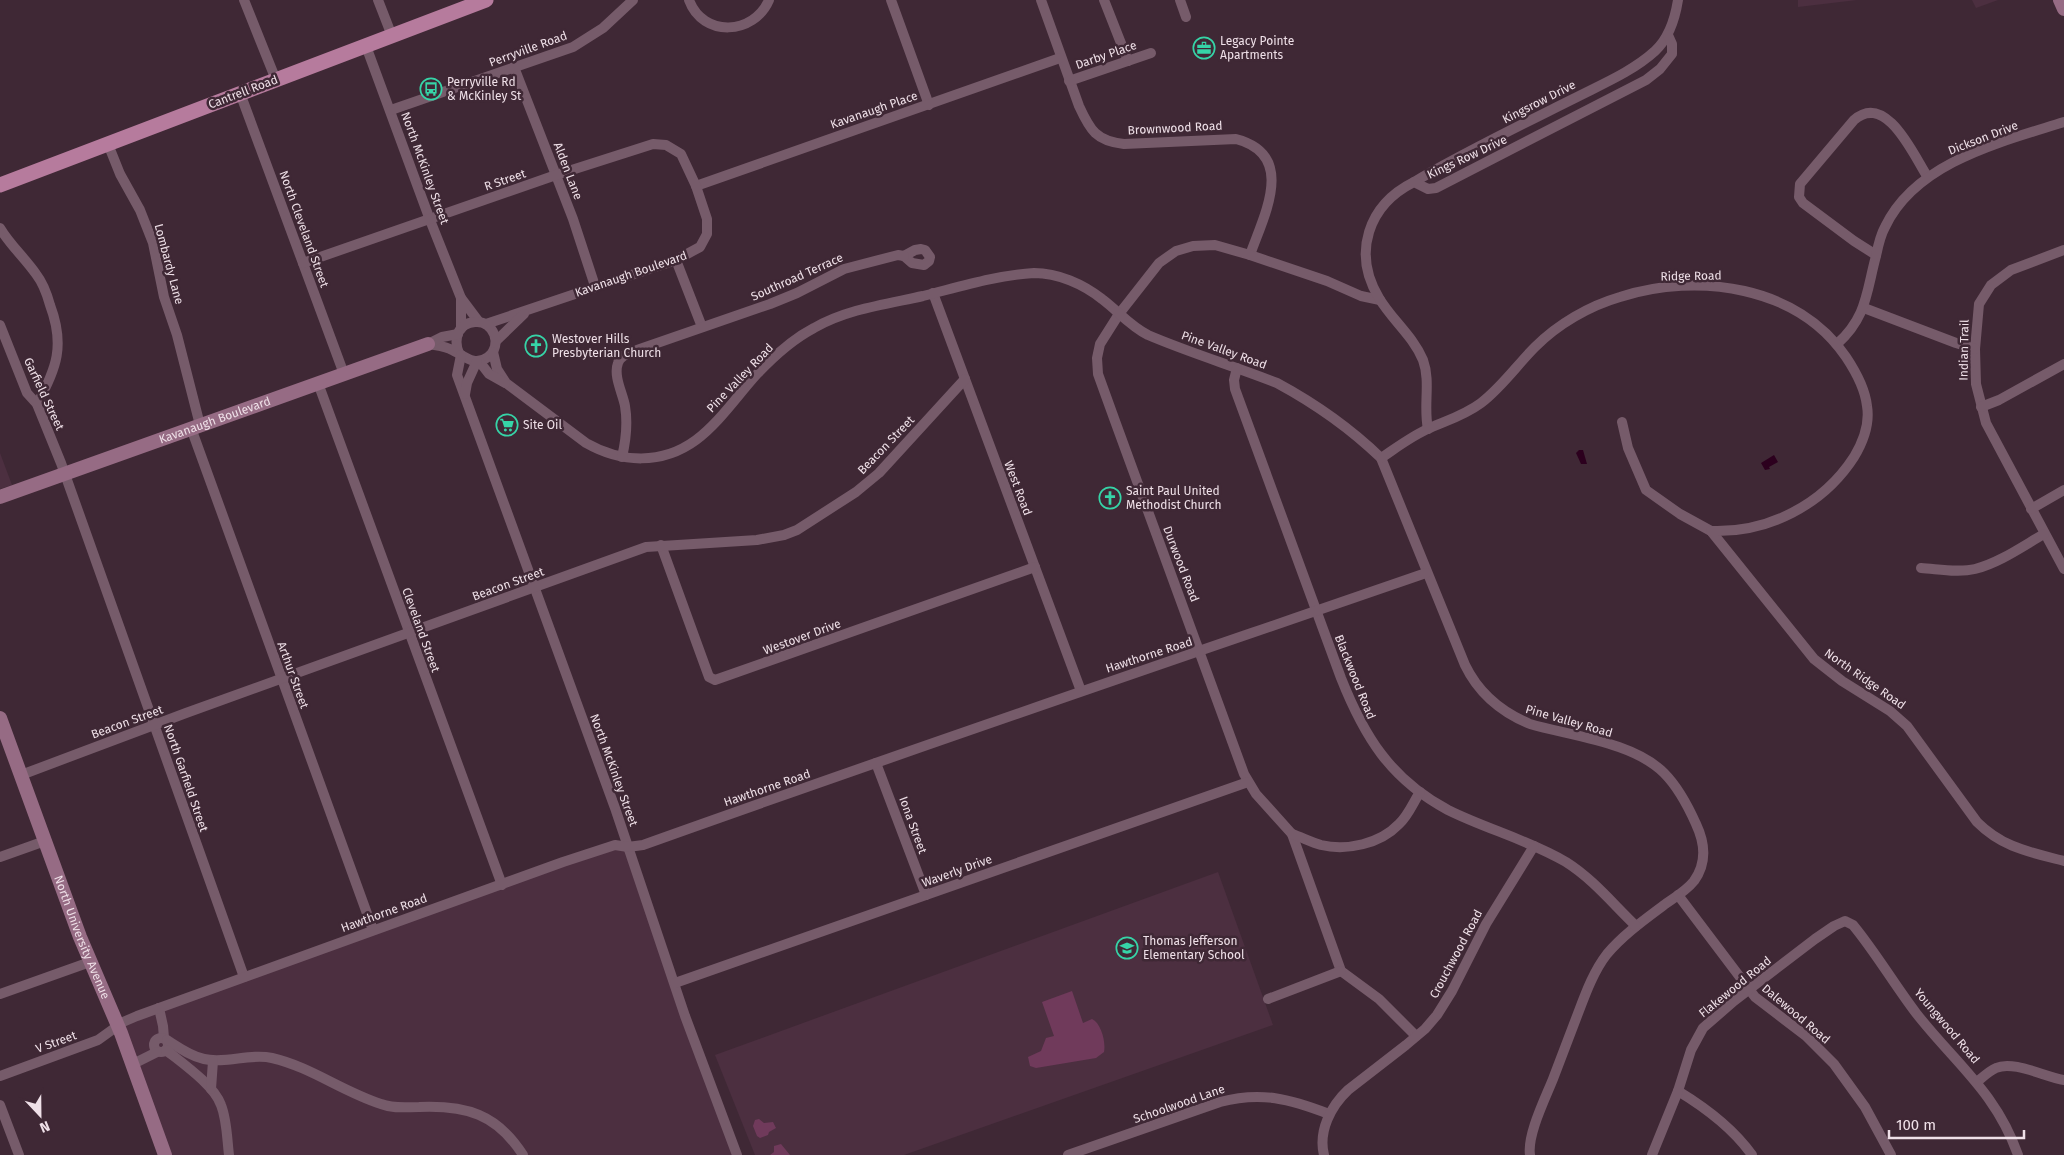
<svg xmlns="http://www.w3.org/2000/svg" width="2064" height="1155" font-family="'Fira Sans',sans-serif">
	<style>
		.built { fill: #4c2f40 }
		.green { fill: #703a5b }
		.water { fill: #2c001e }
		.lines { fill: none; stroke-linecap: round; stroke-linejoin: round }
		.street { stroke: #765b6a; stroke-width: 10 }
		.secondary { stroke: #966b84; stroke-width: 14 }
		.primary { stroke: #b67b9d; stroke-width: 15 }
		.labels { text-anchor: middle; dominant-baseline: central; stroke-width: 5; stroke-linejoin: round; paint-order: stroke }
		.poi-label { font-size: 12px; fill: #efe0e8; stroke: #3f2835; text-anchor: start }
		.street-label { font-size: 12px; fill: #efe0e8; stroke: #3f2835 }
	</style>
	<rect width="100%" height="100%" fill="#3f2835"/>
	<g class="built">
		<path d="M 1798,0 L 1857,0 L 1798,7 Z"/>
		<path d="M 1972,0 L 1998,0 L 1976,8 Z"/>
		<path d="M 0,453 L 12,485 L 0,489 Z"/>
		<path d="M 628,847 L 737,1155 L 165,1155 L 123,1022 L 563,862 Z"/>
		<path d="M 1218,872 L 1273,1025 L 904,1155 L 755,1155 L 715,1055 Z"/>
	</g>
	<g class="green">
		<path d="M 1072,991 L 1083,1023 L 1092,1019 C 1101,1023 1106,1042 1104,1052 L 1096,1058 L 1036,1068 L 1030,1066 L 1028,1057 L 1041,1051 L 1046,1038 L 1054,1036 L 1042,1002 Z"/>
		<path d="M 759,1119 L 764,1123 L 773,1122 L 776,1128 L 769,1132 L 768,1135 L 760,1138 L 757,1136 L 753,1126 L 755,1120 Z"/>
		<path d="M 781,1144 L 790,1155 L 770,1155 L 774,1152 L 774,1146 Z"/>
	</g>
	<g class="water">
		<path d="M 1579,450 L 1583,450 L 1587,464 L 1581,464 L 1576,453 Z"/>
		<path d="M 1774,455 L 1778,462 L 1769,467 L 1770,469 L 1765,470 L 1761,463 Z"/>
	</g>
	<g class="lines">
		<g class="street">
			<path d="M 244,0 L 276,80"/>
			<path d="M 378,0 L 392,36"/>
			<path d="M 689,0 C 703,38 754,35 769,0"/>
			<path d="M 891,0 L 929,105"/>
			<path d="M 1041,0 L 1079,106 C 1090,130 1096,141 1124,144 L 1236,139 C 1297,155 1264,215 1250,255"/>
			<path d="M 1104,0 L 1128,61"/>
			<path d="M 1180,0 L 1186,17"/>
			<path d="M 366,46 L 430,220 L 461,298 L 479,322"/>
			<path d="M 514,67 L 573,219 L 595,286"/>
			<path d="M 1069,81 L 1151,53"/>
			<path d="M 240,93 L 344,374"/>
			<path d="M 391,110 L 573,47 L 603,28 L 633,0"/>
			<path d="M 108,144 L 120,174 L 140,210 L 153,243 L 164,297 L 177,335 L 200,425"/>
			<path d="M 1414,182 C 1465,152 1519,126 1573,99 C 1600,85 1632,72 1655,51 C 1669,38 1675,19 1678,0"/>
			<path d="M 696,186 L 1060,58"/>
			<path d="M 0,228 C 10,245 25,258 36,274 C 43,283 47,294 50,305 C 65,345 57,368 37,404"/>
			<path d="M 921,249 L 925,250 L 930,257 L 929,261 L 924,265 L 912,263 L 904,256 L 915,250 Z"/>
			<path d="M 2064,250 L 2011,270 L 1991,285 L 1979,304 L 1975,349 L 1976,384 L 1986,423 L 2064,569"/>
			<path d="M 1876,255 L 1854,241 L 1803,203 L 1799,197 L 1800,184 L 1854,120 C 1886,92 1913,154 1927,176"/>
			<path d="M 676,260 L 702,327"/>
			<path d="M 303,263 L 556,175 L 653,144 L 666,145 L 681,154 L 696,186 L 707,219 L 707,234 L 700,247 L 676,260 L 486,324"/>
			<path d="M 933,293 L 1081,691"/>
			<path d="M 461,298 L 461,329"/>
			<path d="M 1380,300 L 1361,296 L 1327,281 L 1250,255 L 1215,245 L 1193,246 L 1176,251 L 1159,263 L 1119,314 L 1100,344 L 1097,358 L 1098,374 L 1115,421 L 1244,774 L 1256,794 L 1292,834 L 1341,971 L 1379,999 L 1416,1036"/>
			<path d="M 1864,308 L 1956,343 L 1975,349"/>
			<path d="M 0,325 L 27,393 L 37,404 L 61,463 L 244,977"/>
			<path d="M 496,341 L 524,314"/>
			<path d="M 428,344 C 436,345 443,346 450,349 C 463,354 473,368 488,357 C 503,346 494,320 475,322 C 458,323 453,339 459,353"/>
			<path d="M 428,344 L 442,337 L 458,334"/>
			<path d="M 1837,344 C 1867,317 1866,293 1876,256 C 1878,246 1880,236 1885,227 C 1916,162 2001,142 2064,122"/>
			<path d="M 493,352 L 497,369 L 506,383 L 586,443 C 621,463 662,465 696,440 C 719,423 737,396 757,374 C 773,357 793,339 814,328 C 847,309 887,304 923,296 C 959,287 997,275 1034,273 C 1058,273 1083,284 1102,299 C 1118,311 1130,326 1148,335 C 1190,353 1234,366 1277,383 C 1314,403 1350,428 1381,458 L 1465,665 C 1479,694 1501,712 1530,724 C 1571,736 1633,742 1664,773 C 1678,787 1688,806 1696,824 C 1705,843 1707,863 1694,881 C 1686,891 1674,898 1664,905 C 1644,920 1623,935 1607,954 C 1593,972 1585,995 1577,1016 C 1569,1037 1561,1058 1553,1079 C 1545,1099 1527,1135 1530,1155"/>
			<path d="M 461,355 L 457,375 L 615,808 L 685,1016 L 737,1155"/>
			<path d="M 479,361 L 489,374 L 505,383"/>
			<path d="M 1237,368 L 1234,380 L 1235,389 L 1341,678 C 1364,736 1390,779 1448,810 C 1486,829 1529,840 1566,862 C 1593,879 1613,904 1636,926"/>
			<path d="M 318,383 L 502,885"/>
			<path d="M 465,394 L 467,383 L 477,361"/>
			<path d="M 1981,407 L 1999,400 L 2064,364"/>
			<path d="M 1622,422 L 1628,448 L 1646,490 L 1680,514 L 1711,531 L 1814,659 L 1842,681 L 1890,711 L 1907,726 L 1977,822 C 2003,848 2030,852 2064,861"/>
			<path d="M 191,428 L 373,930"/>
			<path d="M 1428,429 C 1423,406 1431,382 1423,360 C 1413,336 1392,320 1379,298 C 1352,253 1368,205 1414,182 L 1428,189 L 1436,188 L 1646,80 L 1660,69 L 1672,54 L 1672,44 L 1668,35"/>
			<path d="M 622,457 C 626,440 628,424 625,406 C 623,394 613,376 618,363 C 620,355 630,353 637,350 L 770,304 L 797,293 L 844,269 L 898,255 L 904,256"/>
			<path d="M 1381,458 C 1396,448 1413,435 1430,428 C 1448,420 1465,415 1481,403 C 1502,387 1517,365 1535,347 C 1558,324 1589,306 1620,297 C 1698,272 1798,286 1846,357 C 1856,372 1865,388 1867,406 C 1870,424 1863,442 1854,457 C 1823,505 1768,533 1711,531"/>
			<path d="M 2031,509 L 2064,490"/>
			<path d="M 661,545 L 709,677 L 715,680 L 1035,567"/>
			<path d="M 1921,568 C 1938,569 1958,573 1975,569 C 1999,563 2023,546 2044,534"/>
			<path d="M 876,763 L 926,895"/>
			<path d="M 21,775 L 186,713 L 646,547 L 757,540 L 784,535 L 797,530 L 856,492 L 879,473 L 965,379"/>
			<path d="M 1292,834 C 1301,837 1311,842 1321,845 C 1347,851 1380,844 1399,824 C 1408,816 1413,803 1420,792"/>
			<path d="M 0,857 L 45,841"/>
			<path d="M 1678,895 L 1755,997 L 1806,1036 L 1834,1064 L 1865,1107 L 1891,1155"/>
			<path d="M 675,983 L 1248,782"/>
			<path d="M 0,994 L 90,962"/>
			<path d="M 1268,999 L 1341,971"/>
			<path d="M 159,1008 L 163,1026 L 164,1038"/>
			<circle cx="161" cy="1045" r="7"/>
			<path d="M 167,1040 C 178,1047 190,1056 204,1059 C 226,1064 250,1053 272,1058 C 311,1067 343,1092 381,1104 C 394,1109 406,1107 419,1107 C 466,1105 497,1114 523,1155"/>
			<path d="M 166,1050 C 182,1063 214,1085 221,1105 C 227,1120 227,1139 229,1155"/>
			<path d="M 133,1064 L 157,1052"/>
			<path d="M 0,1076 L 98,1040 L 123,1022 L 137,1016 L 563,862 L 615,845 L 628,847 L 643,845 C 903,752 1165,663 1426,573"/>
			<path d="M 1977,1082 C 1983,1077 1989,1071 1996,1068 C 2013,1060 2045,1077 2064,1080"/>
			<path d="M 211,1089 L 213,1061"/>
			<path d="M 1678,1091 C 1706,1108 1733,1128 1752,1155"/>
			<path d="M 0,1105 L 19,1155"/>
			<path d="M 1068,1155 L 1220,1102 C 1261,1091 1290,1099 1329,1114"/>
			<path d="M 1324,1155 C 1318,1131 1331,1106 1348,1090 L 1406,1045 L 1425,1029 L 1437,1015 L 1452,991 L 1486,924 L 1534,846"/>
			<path d="M 1652,1155 L 1678,1091 L 1691,1050 L 1703,1028 L 1734,1001 L 1815,939 L 1834,926 L 1845,921 L 1853,925 C 1876,953 1894,984 1916,1013 C 1955,1063 1996,1092 2018,1155"/>
		</g>
		<g class="secondary">
			<path d="M 2060,0 L 2064,9"/>
			<path id="s1" d="M 0,497 L 428,344"/>
			<path id="s2" d="M 0,718 L 80,937 L 121,1033 L 165,1155"/>
		</g>
		<path class="primary" d="M 0,185 L 486,0"/>
	</g>
	<defs>
		<g id="office-ring" transform="scale(1.125)"><circle r="9.5" fill="#3f2835" stroke="#36d4a7" stroke-width="1.5"/><path d="M-6-3h4V-5.5h4V-3h4V5H-6ZM-1-4.5V-3h2v-1.5ZM-6 0V1H6V0Z" fill="#36d4a7"/></g>
		<g id="bus-ring" transform="scale(1.125)"><circle r="9.5" fill="#3f2835" stroke="#36d4a7" stroke-width="1.5"/><path d="M-5-6H5V4H4V6H2V4H-2V6H-4V4H-5ZM-3.5-4V0h7V-4ZM-3.5 1.2v1.5H-2V1.2ZM2 1.2v1.5H3.5V1.2Z" fill="#36d4a7"/></g>
		<g id="church-ring" transform="scale(1.125)"><circle r="9.5" fill="#3f2835" stroke="#36d4a7" stroke-width="1.5"/><path d="M-1.2-6h2.4v3.5h3.3v2.4h-3.3V6h-2.4V-.1h-3.3v-2.4h3.3Z" fill="#36d4a7"/></g>
		<g id="supermarket-ring" transform="scale(1.125)"><circle r="9.5" fill="#3f2835" stroke="#36d4a7" stroke-width="1.5"/><path d="M-6-5.5h2.5l.6 2H6L4.5 2H-2.5L-4.4-4H-6ZM-1.5 3.2a1.3 1.3 0 1 0 .1 0ZM3 3.2a1.3 1.3 0 1 0 .1 0Z" fill="#36d4a7"/></g>
		<g id="school-ring" transform="scale(1.125)"><circle r="9.5" fill="#3f2835" stroke="#36d4a7" stroke-width="1.5"/><path d="M0-5L7-2L0 1L-7-2ZM-4 1L0 2.5L4 1V4Q0 6-4 4Z" fill="#36d4a7"/></g>
	</defs>
	<g fill-rule="evenodd">
		<use href="#office-ring" x="1204" y="48"/>
		<use href="#bus-ring" x="431" y="89"/>
		<use href="#church-ring" x="536" y="346"/>
		<use href="#supermarket-ring" x="507" y="425"/>
		<use href="#church-ring" x="1110" y="498"/>
		<use href="#school-ring" x="1127" y="948"/>
	</g>
	<g class="labels">
		<g class="poi-label">
			<text x="1220" y="41">Legacy Pointe<tspan x="1220" dy="14">Apartments</tspan></text>
			<text x="447" y="82">Perryville Rd<tspan x="447" dy="14">&amp; McKinley St</tspan></text>
			<text x="552" y="339">Westover Hills<tspan x="552" dy="14">Presbyterian Church</tspan></text>
			<text x="523" y="425">Site Oil</text>
			<text x="1126" y="491">Saint Paul United<tspan x="1126" dy="14">Methodist Church</tspan></text>
			<text x="1143" y="941">Thomas Jefferson<tspan x="1143" dy="14">Elementary School</tspan></text>
		</g>
		<g class="street-label">
			<text transform="translate(528 49) rotate(-20)">Perryville Road</text>
			<text transform="translate(1106 55) rotate(-19)">Darby Place</text>
			<text transform="translate(243 92) rotate(-21)">Cantrell Road</text>
			<text transform="translate(1539 102) rotate(-27)">Kingsrow Drive</text>
			<text transform="translate(874 110) rotate(-19)">Kavanaugh Place</text>
			<text transform="translate(1175 128) rotate(-3)">Brownwood Road</text>
			<text transform="translate(1983 138) rotate(-21)">Dickson Drive</text>
			<text transform="translate(1467 157) rotate(-25)">Kings Row Drive</text>
			<text transform="translate(425 168) rotate(70)">North McKinley Street</text>
			<text transform="translate(568 171) rotate(69)">Alden Lane</text>
			<text transform="translate(505 180) rotate(-19)">R Street</text>
			<text transform="translate(304 229) rotate(70)">North Cleveland Street</text>
			<text transform="translate(169 264) rotate(75)">Lombardy Lane</text>
			<text transform="translate(631 274) rotate(-19)">Kavanaugh Boulevard</text>
			<text transform="translate(1691 276) rotate(-1)">Ridge Road</text>
			<text transform="translate(797 277) rotate(-24)">Southroad Terrace</text>
			<text transform="translate(1224 350) rotate(20)">Pine Valley Road</text>
			<text transform="translate(1964 350) rotate(-89)">Indian Trail</text>
			<text transform="translate(740 378) rotate(-46)">Pine Valley Road</text>
			<text transform="translate(44 394) rotate(65)">Garfield Street</text>
			<text stroke="none"><textPath href="#s1" startOffset="228">Kavanaugh Boulevard</textPath></text>
			<text transform="translate(886 445) rotate(-46)">Beacon Street</text>
			<text transform="translate(1018 488) rotate(69)">West Road</text>
			<text transform="translate(1181 564) rotate(69)">Durwood Road</text>
			<text transform="translate(508 584) rotate(-20)">Beacon Street</text>
			<text transform="translate(421 630) rotate(70)">Cleveland Street</text>
			<text transform="translate(802 637) rotate(-20)">Westover Drive</text>
			<text transform="translate(1149 655) rotate(-18)">Hawthorne Road</text>
			<text transform="translate(293 675) rotate(70)">Arthur Street</text>
			<text transform="translate(1355 677) rotate(68)">Blackwood Road</text>
			<text transform="translate(1865 679) rotate(35)">North Ridge Road</text>
			<text transform="translate(1569 721) rotate(16)">Pine Valley Road</text>
			<text transform="translate(127 722) rotate(-20)">Beacon Street</text>
			<text transform="translate(614 770) rotate(70)">North McKinley Street</text>
			<text transform="translate(186 778) rotate(71)">North Garfield Street</text>
			<text transform="translate(767 788) rotate(-19)">Hawthorne Road</text>
			<text transform="translate(913 825) rotate(70)">Iona Street</text>
			<text transform="translate(957 871) rotate(-20)">Waverly Drive</text>
			<text transform="translate(384 913) rotate(-20)">Hawthorne Road</text>
			<text stroke="none"><textPath href="#s2" startOffset="234">North University Avenue</textPath></text>
			<text transform="translate(1456 954) rotate(-62)">Crouchwood Road</text>
			<text transform="translate(1735 987) rotate(-39)">Flakewood Road</text>
			<text transform="translate(1796 1014) rotate(40)">Dalewood Road</text>
			<text transform="translate(1947 1026) rotate(50)">Youngwood Road</text>
			<text transform="translate(56 1042) rotate(-20)">V Street</text>
			<text transform="translate(1179 1104) rotate(-19)">Schoolwood Lane</text>
		</g>
	</g>
	<g transform="translate(40 1115) rotate(158)" stroke="#3f2835" stroke-width="4" paint-order="stroke">
	<path d="M0-4L9 19L0 12L-9 19Z" fill="#efe0e8"/>
	<text y="-8" font-size="14" font-weight="bold" text-anchor="middle" fill="#efe0e8">N</text>
	</g>
	<path d="M1889 1130v8h135v-8" fill="none" stroke="#efe0e8" stroke-width="2.5"/>
	<text x="1896" y="1130" font-size="15" fill="#efe0e8" stroke="#3f2835" stroke-width="4" paint-order="stroke">100 m</text>
</svg>
